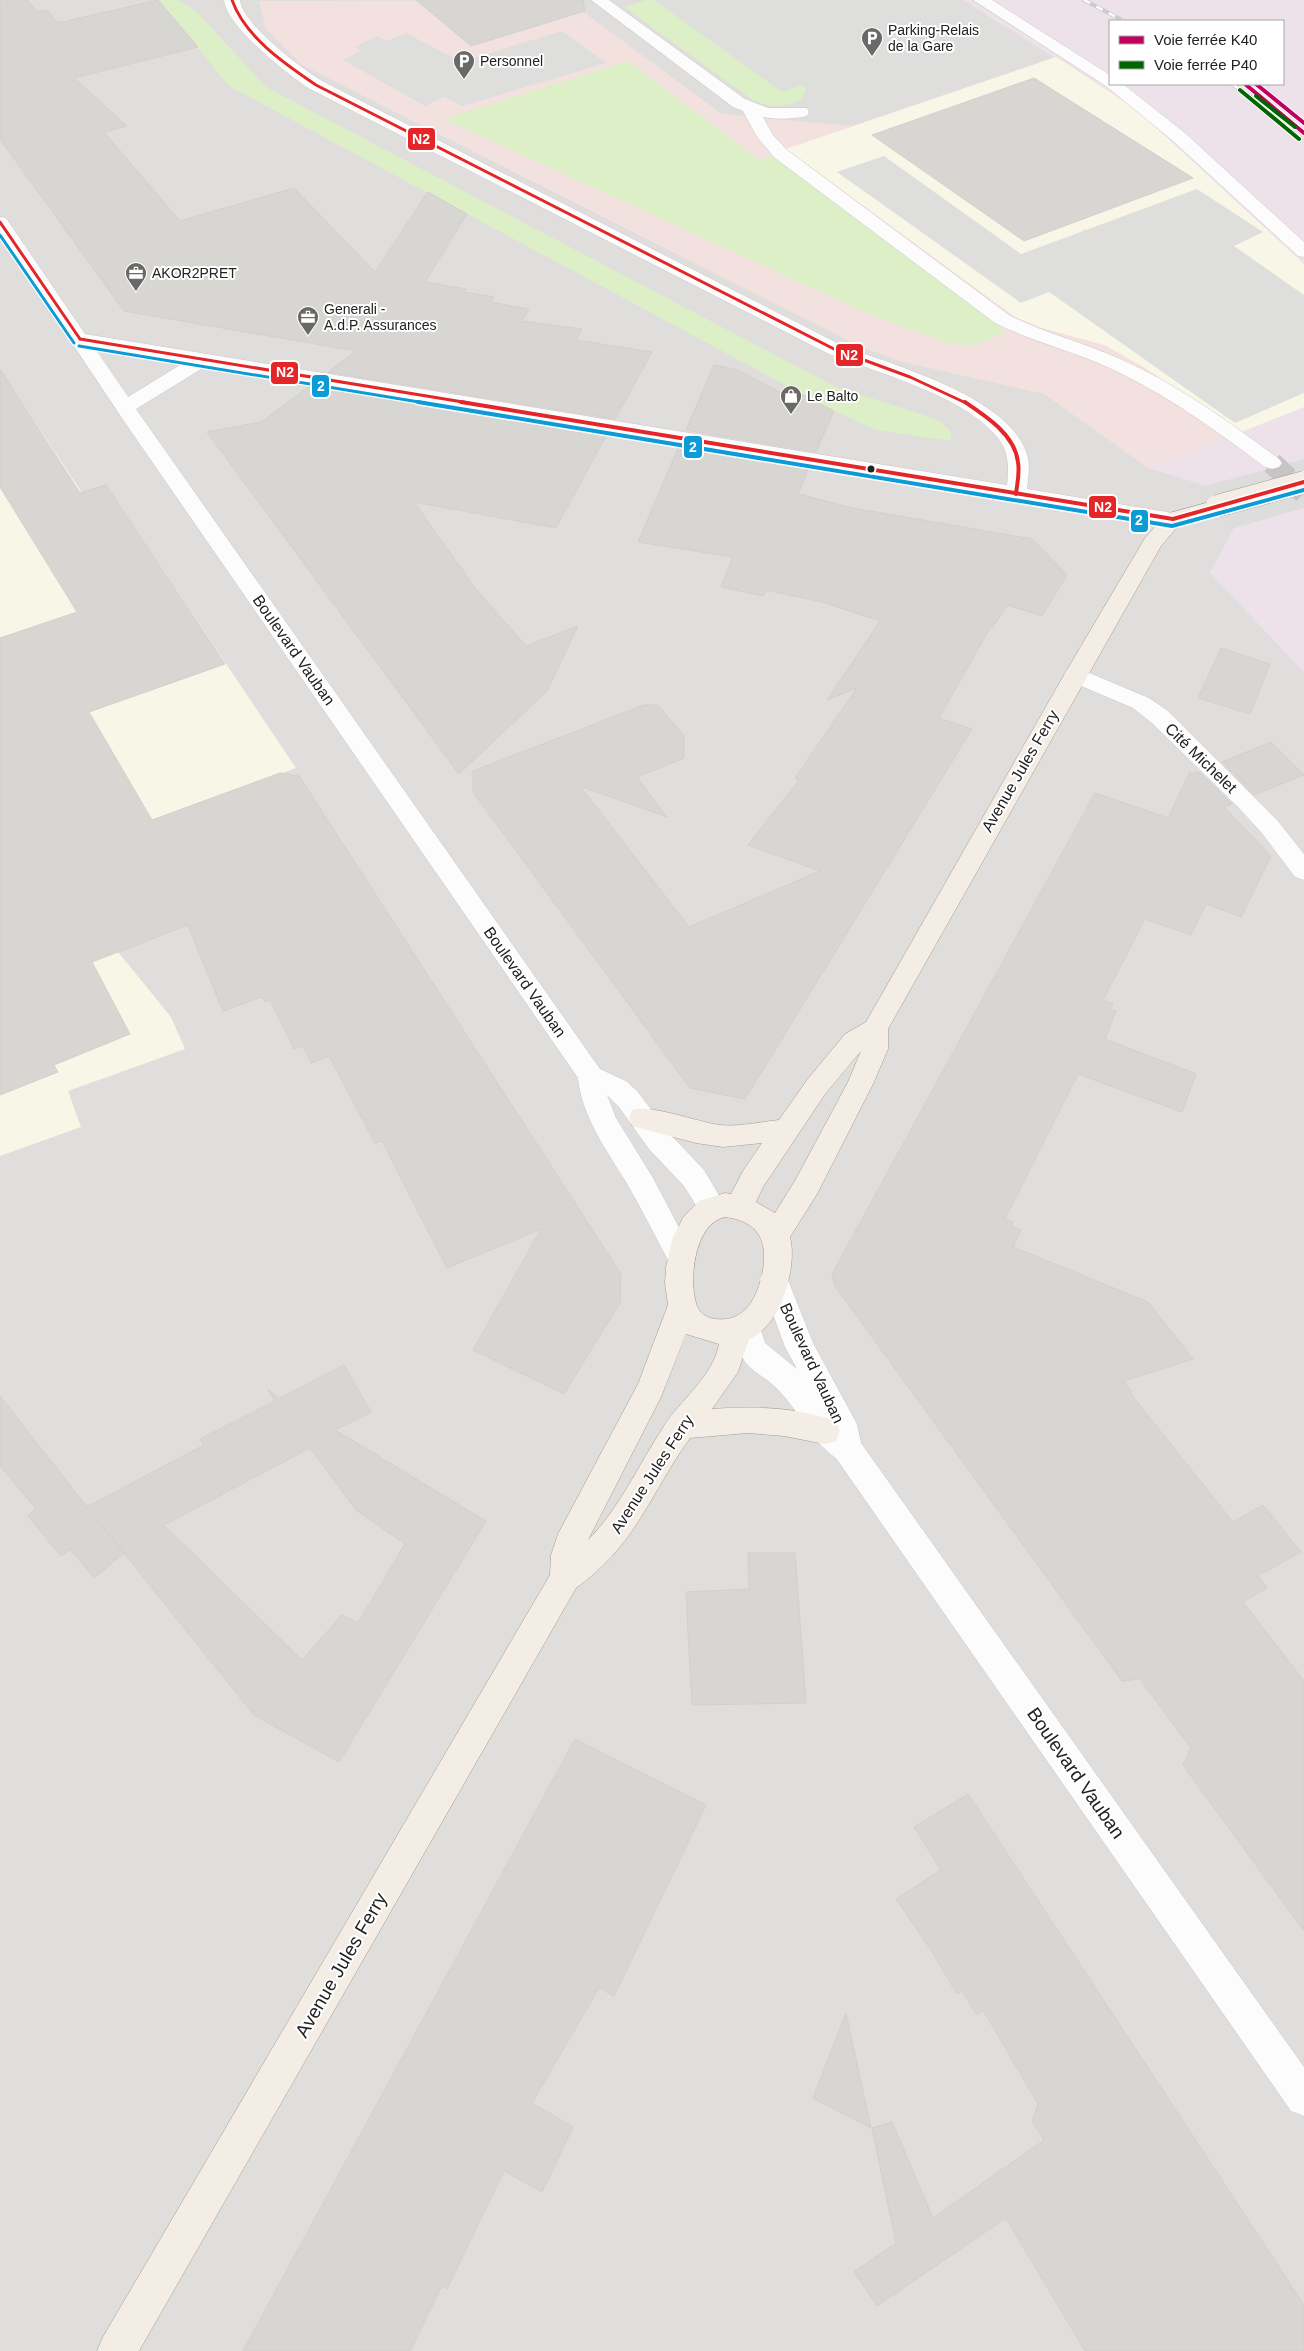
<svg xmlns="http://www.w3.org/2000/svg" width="1304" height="2351" font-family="Arial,sans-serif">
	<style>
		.residential { fill: #dfdedc; fill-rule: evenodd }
		.commercial { fill: #f2e1df }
		.industrial { fill: #eee2ea; fill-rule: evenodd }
		.education { fill: #f8f7e7 }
		.religious { fill: #dededc }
		.grass { fill: #ddefc7 }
		.pier { fill: #dedddd }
		.building { fill: #d8d6d3; stroke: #d3cfcc; fill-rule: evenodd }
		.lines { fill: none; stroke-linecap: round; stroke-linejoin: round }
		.minor-tunnel { stroke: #c7c5c3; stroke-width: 22; stroke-dasharray: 22 11; stroke-linecap: butt }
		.minor-casing { stroke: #c9c8c7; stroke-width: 1 }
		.major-casing { stroke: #a79c86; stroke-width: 1 }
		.path { stroke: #eddcda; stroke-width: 2; stroke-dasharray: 2 2; stroke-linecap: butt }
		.minor { fill: #fdfcfc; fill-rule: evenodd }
		.major { fill: #f3ede6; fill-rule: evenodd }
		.rail-casing { stroke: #ccc; stroke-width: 4 }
		.rail { stroke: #fff; stroke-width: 2.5; stroke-dasharray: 7; stroke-linecap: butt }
		.major-bridge-casing { stroke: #a79c86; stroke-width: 23; stroke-linecap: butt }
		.major-bridge { stroke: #f3ede6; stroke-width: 22 }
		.bus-1-far1-casing { stroke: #fff; stroke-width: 5.5 }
		.bus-1-casing { stroke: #fff; stroke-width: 7 }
		.bus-2-far1-casing { stroke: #fff; stroke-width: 5.5 }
		.bus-2-casing { stroke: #fff; stroke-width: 7 }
		.bus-1-far1 { stroke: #e42629; stroke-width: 3 }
		.bus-1 { stroke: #e42629; stroke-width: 4 }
		.bus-2-far1 { stroke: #0d9bd7; stroke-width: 3 }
		.bus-2 { stroke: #0d9bd7; stroke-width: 4 }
		.rail-1-casing { stroke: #fff; stroke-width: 6 }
		.rail-2-casing { stroke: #fff; stroke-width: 6 }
		.rail-3-casing { stroke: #fff; stroke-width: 6 }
		.rail-4-casing { stroke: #fff; stroke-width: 6 }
		.rail-1 { stroke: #bf005f; stroke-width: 4 }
		.rail-2 { stroke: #060; stroke-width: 4 }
		.rail-3 { stroke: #bf005f; stroke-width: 4 }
		.rail-4 { stroke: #060; stroke-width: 4 }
		.bus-dot { fill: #222; stroke: #fff; stroke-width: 2 }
		.labels { text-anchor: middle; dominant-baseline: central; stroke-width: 4; stroke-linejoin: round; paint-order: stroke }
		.far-poi-label { font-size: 14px; fill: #222; stroke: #fff; text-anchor: start }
		.street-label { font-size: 16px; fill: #222; stroke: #fff }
		.near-street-label { font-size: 19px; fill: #222; stroke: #fff }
		.line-badge { stroke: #fff; stroke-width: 2 }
		.badge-label { font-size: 14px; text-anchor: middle; font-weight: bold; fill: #fff }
	</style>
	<rect width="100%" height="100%" fill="#f0eeeb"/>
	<path class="residential" d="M 0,0 L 1304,0 L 1304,2351 L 0,2351 ZM 1110,21 L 1283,21 L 1283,84 L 1110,84 Z"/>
	<path class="commercial" d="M 567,0 L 722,114 L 853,126 L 1056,57 L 1137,110 L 1304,264 L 1304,407 L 1148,468 L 1044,394 L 903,362 L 863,348 L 302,65 L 266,29 L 259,1 Z"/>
	<g class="industrial">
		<path d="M 963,0 L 1304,0 L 1304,264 L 1137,110 ZM 1110,21 L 1283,21 L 1283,84 L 1110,84 Z"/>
		<path d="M 1304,407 L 1304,672 L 1210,573 L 1234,528 L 1299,509 L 1261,471 L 1207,486 L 1148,468 Z"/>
	</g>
	<g class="education">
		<path d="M 1056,57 L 1137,110 L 1304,264 L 1304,407 L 1241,432 L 1145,368 L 1104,345 L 1042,328 L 1015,317 L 786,149 Z"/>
		<path d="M 0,369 L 82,493 L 106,485 L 296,768 L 153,820 L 190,924 L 118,952 L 171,1017 L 185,1049 L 68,1091 L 81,1127 L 0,1156 Z"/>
	</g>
	<g class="religious">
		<path d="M 654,0 L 950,0 L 1022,45 L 1004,52 L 1020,62 L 852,120 L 802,85 L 782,92 Z"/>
		<path d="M 562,31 L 606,63 L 462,106 L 444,97 L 425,106 L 343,60 L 362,51 L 355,47 L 378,36 L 386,41 L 406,33 L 461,62 Z"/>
		<path d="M 884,156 L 1021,254 L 1197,189 L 1263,232 L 1234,246 L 1304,295 L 1304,393 L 1235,423 L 1049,292 L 1021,303 L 837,172 Z"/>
	</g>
	<g class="grass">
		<path d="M 158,0 L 178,0 L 197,12 L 266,87 L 834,386 L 923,415 L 942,423 L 951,432 L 951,441 L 876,430 L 834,411 L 229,86 Z"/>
		<path d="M 646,0 L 654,0 L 782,92 L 802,85 L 806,89 L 802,100 C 784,108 767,108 750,98 L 624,7 Z"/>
		<path d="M 628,61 L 759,160 L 772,156 L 1007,332 L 974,345 L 948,343 L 871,315 L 444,119 Z"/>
	</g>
	<path class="pier" d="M 1304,459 L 1304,508 L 1234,528 L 1198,488 Z"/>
	<g class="building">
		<path d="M 0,0 L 27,0 L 37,12 L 47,10 L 58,23 L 158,0 L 198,47 L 74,78 L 127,126 L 104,132 L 180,221 L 294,188 L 375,272 L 428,192 L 467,214 L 425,282 L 466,289 L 464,292 L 494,297 L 490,302 L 529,309 L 522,321 L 582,329 L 576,340 L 652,352 L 615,419 L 328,372 L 356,351 L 124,311 L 0,139 Z"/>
		<path d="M 416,0 L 583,0 L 585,11 L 471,46 Z"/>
		<path d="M 1034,78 L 1193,178 L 1024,241 L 872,135 Z"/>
		<path d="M 714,365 L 738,370 L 785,395 L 794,390 L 834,411 L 816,452 L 686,430 Z"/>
		<path d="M 0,369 L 80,493 L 106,485 L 225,664 L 89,712 L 152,820 L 280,773 L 299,776 L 621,1274 L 620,1303 L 564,1394 L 473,1350 L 541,1229 L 447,1268 L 382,1141 L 375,1143 L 329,1056 L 311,1063 L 303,1046 L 294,1049 L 270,1000 L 265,1002 L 262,997 L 223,1011 L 188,925 L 92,962 L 130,1034 L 54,1065 L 58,1072 L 0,1095 L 0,638 L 77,612 L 0,487 Z"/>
		<path d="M 311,385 L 607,434 L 556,528 L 414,502 L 476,589 L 526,646 L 578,626 L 547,691 L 459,774 L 207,432 L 261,422 Z"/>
		<path d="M 679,446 L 809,467 L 798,494 L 853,508 L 1032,539 L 1067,575 L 1042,616 L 1007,605 L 993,627 L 991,626 L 939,718 L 972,729 L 745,1099 L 690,1088 L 473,792 L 473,771 L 644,705 L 658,705 L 684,736 L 684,758 L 637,777 L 667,817 L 580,786 L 689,927 L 820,871 L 748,845 L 799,780 L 795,778 L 857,688 L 827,700 L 880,621 L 822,602 L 766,590 L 763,596 L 721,587 L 733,557 L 638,542 Z"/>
		<path d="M 1221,648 L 1270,664 L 1250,714 L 1198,698 Z"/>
		<path d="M 1271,742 L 1304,775 L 1254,795 L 1222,762 Z"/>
		<path d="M 1190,772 L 1192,774 L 1199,772 L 1232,804 L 1224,807 L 1271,856 L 1241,917 L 1206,904 L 1191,935 L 1145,919 L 1103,1000 L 1113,1004 L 1111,1009 L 1116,1011 L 1105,1039 L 1196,1074 L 1182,1112 L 1078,1074 L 1005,1219 L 1013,1222 L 1011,1226 L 1021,1230 L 1013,1247 L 1148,1302 L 1193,1359 L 1124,1381 L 1132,1392 L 1130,1393 L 1233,1522 L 1263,1505 L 1301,1552 L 1258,1576 L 1267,1588 L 1243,1602 L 1304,1681 L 1304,1931 L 1183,1765 L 1191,1748 L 1140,1679 L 1122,1681 L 835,1286 L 832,1274 L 1095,793 L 1168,818 Z"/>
		<path d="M 344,1365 L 371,1412 L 335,1430 L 486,1521 L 339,1762 L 254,1715 L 95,1517 L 124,1553 L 94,1578 L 70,1549 L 61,1556 L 28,1516 L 36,1509 L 0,1466 L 0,1396 L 87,1507 L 204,1445 L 200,1439 L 275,1401 L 268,1390 L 280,1398 ZM 310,1448 L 356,1510 L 405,1544 L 358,1623 L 342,1615 L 302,1660 L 164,1525 Z"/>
		<path d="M 748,1553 L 795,1553 L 806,1703 L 692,1705 L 686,1592 L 749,1589 Z"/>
		<path d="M 575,1739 L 706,1805 L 614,1996 L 599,1988 L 532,2103 L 573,2127 L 542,2192 L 504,2171 L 447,2289 L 442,2286 L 410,2351 L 243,2351 Z"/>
		<path d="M 968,1794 L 1304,2305 L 1304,2351 L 1085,2351 L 1006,2218 L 877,2306 L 854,2272 L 896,2243 L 872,2128 L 892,2122 L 933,2218 L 1044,2140 L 1032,2121 L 1038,2104 L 983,2010 L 977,2015 L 962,1991 L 957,1994 L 931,1950 L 896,1899 L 941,1870 L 914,1827 Z"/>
		<path d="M 846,2013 L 871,2128 L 813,2098 Z"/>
	</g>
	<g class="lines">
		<path class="minor-tunnel" d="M 1272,463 L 1304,493"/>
		<g class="minor-casing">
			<g id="minor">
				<path d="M 224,0 L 240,0 C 243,25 301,68 322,81 L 841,345 C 893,366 1013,396 1028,458 C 1030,468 1028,479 1027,489 L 1173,513 L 1180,514 L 1183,519 L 1180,524 L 1173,525 L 206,366 L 136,409 L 600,1069 L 626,1081 L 637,1091 L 669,1133 L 704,1170 L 726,1207 L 722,1215 L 712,1219 L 702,1215 L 684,1186 L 649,1149 L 619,1107 L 607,1095 L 616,1118 L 653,1178 L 695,1258 L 691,1266 L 681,1270 L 671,1266 C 656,1238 642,1209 626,1182 C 606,1149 582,1117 578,1078 L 126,424 L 0,235 L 0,217 L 6,218 L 85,334 L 1007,485 C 1009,468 1009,452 998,438 C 964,395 877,373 827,353 L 310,89 C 287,74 227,27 224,0 ZM 94,347 L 185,362 L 128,397 Z"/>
				<path d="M 591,0 L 609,0 L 745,99 L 769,108 L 807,108 L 809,112 L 807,116 C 793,119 778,120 763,117 L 773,135 L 787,150 L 1009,315 C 1044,333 1082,342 1118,358 C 1177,384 1228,421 1279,459 L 1282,463 L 1279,467 L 1272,469 L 1265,467 C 1214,429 1163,392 1105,366 C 1069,350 1031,341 995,323 L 775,158 L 757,137 L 743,111 L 733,107 Z"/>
				<path d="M 973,0 L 992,0 L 1110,75 L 1110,84 L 1123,84 L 1185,133 L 1304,242 L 1304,257 L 1298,256 L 1173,141 L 1106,86 Z"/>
				<path d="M 1075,667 L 1149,698 L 1168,711 L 1277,820 L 1304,854 L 1304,880 L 1295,877 L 1261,832 L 1237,806 L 1152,723 L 1133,708 L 1067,680 L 1064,675 L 1067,670 Z"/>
				<path d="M 774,1267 L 784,1270 L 813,1343 L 857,1424 L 861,1443 L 1304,2067 L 1304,2116 L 1291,2111 L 836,1458 C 808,1439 798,1407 773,1385 C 763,1376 749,1370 742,1357 C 735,1344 730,1331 737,1317 L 747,1313 L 757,1317 L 765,1343 L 797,1369 L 785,1347 L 760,1279 L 764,1270 Z"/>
			</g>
		</g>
		<g class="major-casing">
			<path id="major" d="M 1217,500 L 1224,501 L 1227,506 L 1224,511 L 1180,524 L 1161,546 L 888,1029 L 888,1049 L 873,1084 L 817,1194 L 790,1237 C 798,1267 780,1328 749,1339 L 738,1372 L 712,1409 C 754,1406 796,1407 836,1421 L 840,1431 L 836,1441 L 825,1444 L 784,1436 L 748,1433 L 690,1438 C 649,1495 637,1544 576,1588 L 139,2351 L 97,2351 L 103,2337 L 550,1575 L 551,1555 L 558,1534 L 638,1384 L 668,1305 L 665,1283 L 666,1267 L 673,1237 L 684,1216 L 699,1201 L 725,1193 L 731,1194 L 743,1171 L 762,1143 L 723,1147 L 696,1143 L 632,1126 L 629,1118 L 632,1110 C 651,1104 697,1122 720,1125 C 739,1127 760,1122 779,1120 L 807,1080 L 845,1034 L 866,1022 L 1064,675 L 1145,538 L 1166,514 ZM 861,1051 L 848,1082 L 796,1179 L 775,1213 L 756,1202 L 763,1187 L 825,1094 ZM 725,1217 C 757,1221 768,1239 763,1270 C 758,1296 746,1323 715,1319 C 708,1318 700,1314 697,1306 C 688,1282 694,1223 725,1217 ZM 686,1334 L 719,1344 C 713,1377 681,1399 664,1426 C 639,1464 620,1508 588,1540 L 661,1397 Z"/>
		</g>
		<path class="path" d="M 1084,230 L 1281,364"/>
		<use href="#minor" class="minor"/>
		<use href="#major" class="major"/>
		<g class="rail-casing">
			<g id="rail">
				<path d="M 1084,0 L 1124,21"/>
				<path d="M 1232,84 L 1304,134"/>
			</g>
		</g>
		<use href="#rail" class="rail"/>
		<g class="major-bridge-casing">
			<path id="major-bridge" d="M 1217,506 L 1304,482"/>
		</g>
		<use href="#major-bridge" class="major-bridge"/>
		<g class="bus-1-far1-casing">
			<g id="bus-1-far1">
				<path d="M 232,0 C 245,37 285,64 316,85 L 834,349 L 910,377 L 966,403"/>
				<path d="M 0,222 L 80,339"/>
				<path d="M 80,339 L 469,403"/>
			</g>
		</g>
		<g class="bus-1-casing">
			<g id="bus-1">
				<path d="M 461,402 L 1173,519 L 1304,482"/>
				<path d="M 965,402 C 986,416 1015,435 1018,462 C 1020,473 1017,484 1016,494"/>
			</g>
		</g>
		<g class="bus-2-far1-casing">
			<g id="bus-2-far1">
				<path d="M 0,235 L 74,343"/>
				<path d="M 79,346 L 425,403"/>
			</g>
		</g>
		<g class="bus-2-casing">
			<path id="bus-2" d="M 418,402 L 1172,526 L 1304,490"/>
		</g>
		<use href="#bus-1-far1" class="bus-1-far1"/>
		<use href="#bus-1" class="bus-1"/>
		<use href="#bus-2-far1" class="bus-2-far1"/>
		<use href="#bus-2" class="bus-2"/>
		<g class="rail-1-casing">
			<path id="rail-1" d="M 1245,84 L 1304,133"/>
		</g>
		<g class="rail-2-casing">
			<path id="rail-2" d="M 1240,90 L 1299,139"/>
		</g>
		<g class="rail-3-casing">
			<path id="rail-3" d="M 1256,84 L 1304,123"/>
		</g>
		<g class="rail-4-casing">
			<path id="rail-4" d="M 1256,96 L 1295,127"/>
		</g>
		<use href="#rail-1" class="rail-1"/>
		<use href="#rail-2" class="rail-2"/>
		<use href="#rail-3" class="rail-3"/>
		<use href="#rail-4" class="rail-4"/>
	</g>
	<defs>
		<g id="parking-pin" transform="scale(1.125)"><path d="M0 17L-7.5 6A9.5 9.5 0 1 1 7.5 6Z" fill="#6a6968" stroke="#fff"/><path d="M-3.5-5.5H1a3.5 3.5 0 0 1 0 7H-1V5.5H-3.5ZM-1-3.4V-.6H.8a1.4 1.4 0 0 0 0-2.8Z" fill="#fff"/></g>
		<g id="office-pin" transform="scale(1.125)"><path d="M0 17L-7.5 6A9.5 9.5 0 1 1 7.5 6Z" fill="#6a6968" stroke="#fff"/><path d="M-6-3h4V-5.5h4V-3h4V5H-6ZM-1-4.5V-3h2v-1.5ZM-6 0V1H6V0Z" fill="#fff"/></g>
		<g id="shop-pin" transform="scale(1.125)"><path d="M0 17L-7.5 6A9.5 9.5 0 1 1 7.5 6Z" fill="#6a6968" stroke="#fff"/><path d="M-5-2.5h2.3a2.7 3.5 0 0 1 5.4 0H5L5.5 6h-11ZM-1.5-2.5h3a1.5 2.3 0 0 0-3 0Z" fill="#fff"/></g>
	</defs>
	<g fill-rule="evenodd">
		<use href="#parking-pin" x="872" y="38"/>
		<use href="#parking-pin" x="464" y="61"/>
		<use href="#office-pin" x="136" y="273"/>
		<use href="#office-pin" x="308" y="317"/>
		<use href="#shop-pin" x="791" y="396"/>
	</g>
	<circle class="bus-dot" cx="871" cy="469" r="4.5"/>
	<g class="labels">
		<g class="far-poi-label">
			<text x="888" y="30">Parking-Relais<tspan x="888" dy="16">de la Gare</tspan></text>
			<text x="480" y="61">Personnel</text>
			<text x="152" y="273">AKOR2PRET</text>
			<text x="324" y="309">Generali -<tspan x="324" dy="16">A.d.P. Assurances</tspan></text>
			<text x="807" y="396">Le Balto</text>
		</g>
		<g class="street-label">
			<text transform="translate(294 650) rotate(55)">Boulevard Vauban</text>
			<text transform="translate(1201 758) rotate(44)">Cité Michelet</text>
			<text transform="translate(1020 771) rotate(-60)">Avenue Jules Ferry</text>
			<text transform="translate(525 982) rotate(55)">Boulevard Vauban</text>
			<text transform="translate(812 1363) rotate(65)">Boulevard Vauban</text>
			<text transform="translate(652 1474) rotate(-57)">Avenue Jules Ferry</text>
		</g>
		<g class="near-street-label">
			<text transform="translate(1076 1773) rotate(55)">Boulevard Vauban</text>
			<text transform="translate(341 1965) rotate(-60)">Avenue Jules Ferry</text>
		</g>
	</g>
	<g class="line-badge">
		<rect x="407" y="127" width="29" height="24" rx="5" fill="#e42629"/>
		<rect x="835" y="343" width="29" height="24" rx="5" fill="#e42629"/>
		<rect x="270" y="361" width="29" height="24" rx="5" fill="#e42629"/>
		<rect x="311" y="374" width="19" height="24" rx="5" fill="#0d9bd7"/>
		<rect x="683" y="435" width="20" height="24" rx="5" fill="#0d9bd7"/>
		<rect x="1088" y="495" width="29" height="24" rx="5" fill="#e42629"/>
		<rect x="1130" y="509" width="19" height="24" rx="5" fill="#0d9bd7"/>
	</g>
	<g class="badge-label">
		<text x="421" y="144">N2</text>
		<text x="849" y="360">N2</text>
		<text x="285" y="377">N2</text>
		<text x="321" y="391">2</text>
		<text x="693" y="452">2</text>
		<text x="1103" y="512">N2</text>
		<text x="1139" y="525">2</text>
	</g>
	<rect x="1109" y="20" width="175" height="65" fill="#ffffff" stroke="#a7a7a7"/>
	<rect x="1119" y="36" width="25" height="8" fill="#bf005f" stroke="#a7a7a7"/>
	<text x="1154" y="45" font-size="15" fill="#222222">Voie ferrée K40</text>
	<rect x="1119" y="61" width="25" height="8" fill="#006600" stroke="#a7a7a7"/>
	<text x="1154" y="70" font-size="15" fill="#222222">Voie ferrée P40</text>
</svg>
